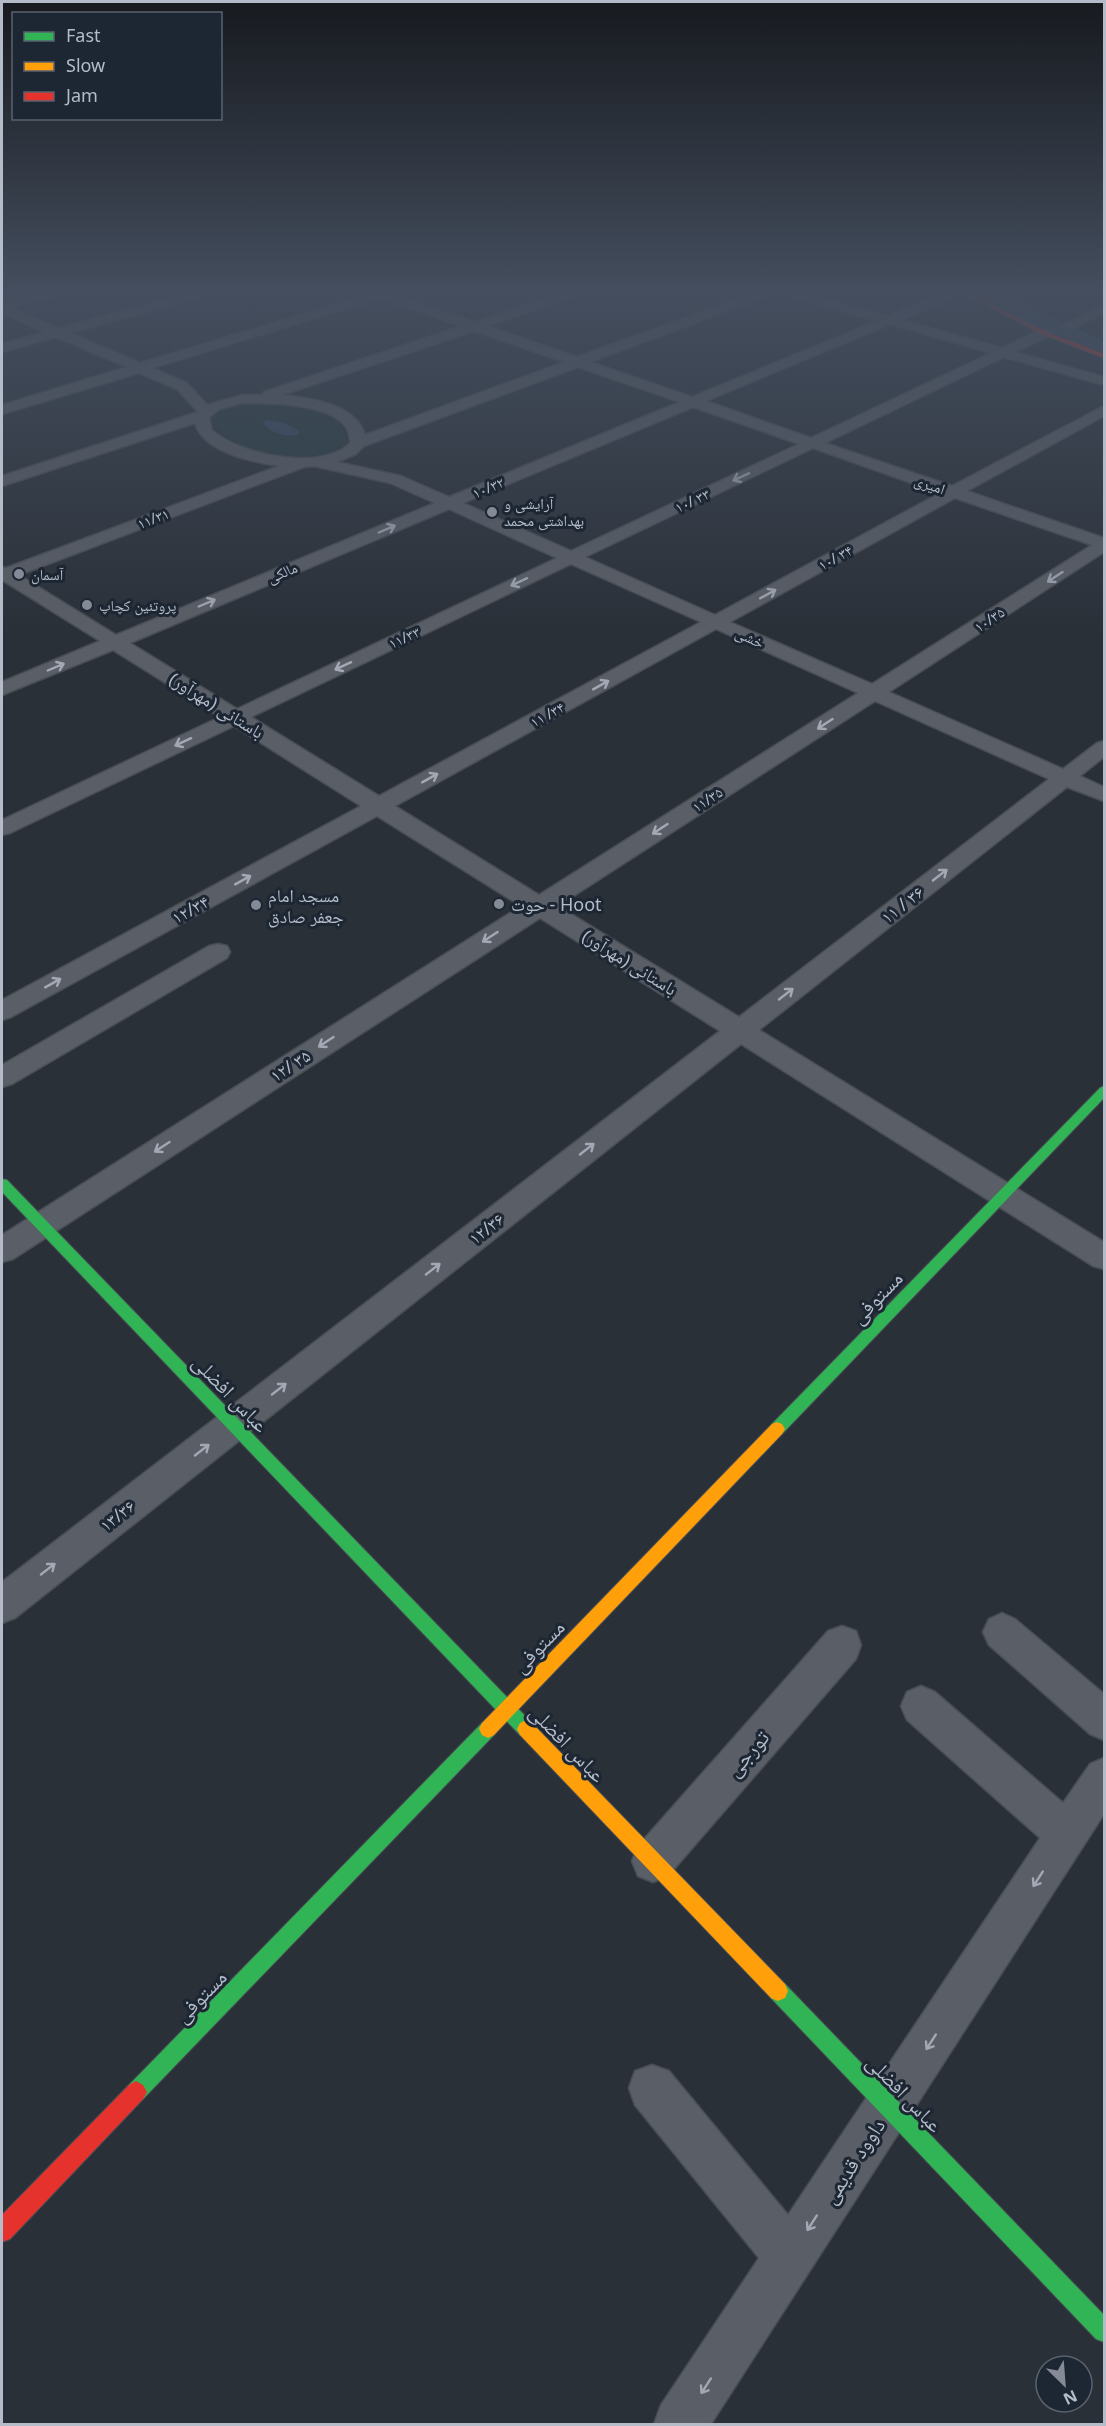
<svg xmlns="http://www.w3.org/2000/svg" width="1106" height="2426" font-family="'Noto Sans','Noto Naskh Arabic',sans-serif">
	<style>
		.green { fill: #273a3e }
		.water { fill: #384963 }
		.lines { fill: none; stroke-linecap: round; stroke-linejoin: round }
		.river { fill: #384963; fill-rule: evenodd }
		.street-casing { stroke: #484c53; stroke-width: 3 }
		.fast-casing { stroke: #484c53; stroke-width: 2 }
		.slow-casing { stroke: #484c53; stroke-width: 2 }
		.jam-casing { stroke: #484c53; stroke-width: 2 }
		.street { fill: #5a5e66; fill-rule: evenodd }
		.fast { fill: #30b455; fill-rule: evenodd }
		.slow { fill: #ff9f0a; fill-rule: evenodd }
		.jam { fill: #e5322d; fill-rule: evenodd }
		.oneway { stroke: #a2a9b5 }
		.poi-dot { fill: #848b96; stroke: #1d2633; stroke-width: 2 }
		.labels { text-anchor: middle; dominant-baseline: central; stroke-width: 6; stroke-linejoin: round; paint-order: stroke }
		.far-street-label { font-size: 15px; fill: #b4bcc9; stroke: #1d2633 }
		.far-poi-label { font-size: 15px; fill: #b4bcc9; stroke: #1d2633; text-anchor: start }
		.street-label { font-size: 18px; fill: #b4bcc9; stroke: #1d2633 }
		.poi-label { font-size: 18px; fill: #b4bcc9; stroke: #1d2633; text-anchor: start }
		.near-street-label { font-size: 21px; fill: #b4bcc9; stroke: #1d2633 }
	</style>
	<rect width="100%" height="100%" fill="#2a3038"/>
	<path class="green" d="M 249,402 C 275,404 349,405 347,443 C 320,471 223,456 210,417 C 217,405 236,403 249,402 Z"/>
	<path class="water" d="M 267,420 L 284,423 L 299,431 L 299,434 C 288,438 270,433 263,423 Z"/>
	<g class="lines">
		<path class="river" d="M 979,294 L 1006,294 L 1067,325 L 1104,341 L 1104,356 L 1051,335 L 982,299 Z"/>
		<g class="street-casing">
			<g id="street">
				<path d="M 34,294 L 54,294 L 52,297 L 9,307 L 58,328 L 186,294 L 204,294 L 202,297 L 70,333 L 140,363 L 370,294 L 392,294 L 474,322 L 559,294 L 576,294 L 574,297 L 487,326 L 577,357 L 751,294 L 767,294 L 765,297 L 590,362 L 692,397 L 877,321 L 792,297 L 790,294 L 808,294 L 888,316 L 942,294 L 958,294 L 956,297 L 901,320 L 1002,348 L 1039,330 L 1049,330 L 1051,333 L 1049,336 L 1015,352 L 1104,377 L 1104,385 L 1004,357 L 825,443 L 952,486 L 1104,406 L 1104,416 L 967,491 L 1104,538 L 1104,552 L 889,692 L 1063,769 L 1097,743 L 1104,741 L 1104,757 L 1080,776 L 1104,787 L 1104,801 L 1067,787 L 759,1030 L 1104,1242 L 1104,1269 L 1093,1266 L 741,1044 L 15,1618 L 2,1623 L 2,1582 L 720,1031 L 540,918 L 13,1259 L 2,1262 L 2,1235 L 521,906 L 377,816 L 11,1017 L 2,1020 L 2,1000 L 361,806 L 234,726 L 10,833 L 2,835 L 2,820 L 220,717 L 113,650 L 2,695 L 2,682 L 100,641 L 2,580 L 2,567 L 6,568 L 279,466 C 253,462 204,453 195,423 L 2,486 L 2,476 L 198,412 L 177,389 L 139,373 L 2,414 L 2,405 L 127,367 L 56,337 L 2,352 L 2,344 L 45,332 L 2,313 L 2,301 ZM 381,298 L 461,326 L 264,392 L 262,395 L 242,395 L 207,405 L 187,383 L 152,368 ZM 890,324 L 991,353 L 811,438 L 706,401 ZM 474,331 L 564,362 L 365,435 C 356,404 310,398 282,395 ZM 578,367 L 680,402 L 449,497 L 401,476 L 337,462 L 356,454 L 364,446 ZM 242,403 C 269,403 353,402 350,443 C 322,472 239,455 212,430 L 209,417 L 220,409 ZM 693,407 L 799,444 L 571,551 L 463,503 ZM 813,448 L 940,493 L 715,615 L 585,557 ZM 314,466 L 390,483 L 435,503 L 116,635 L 19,575 L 304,467 ZM 955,498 L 1092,545 L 872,684 L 730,622 ZM 449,509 L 557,558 L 237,709 L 130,643 ZM 571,564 L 701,622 L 379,796 L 251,717 ZM 716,629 L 858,693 L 539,895 L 395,806 ZM 875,701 L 1049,779 L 739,1017 L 558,906 Z"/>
				<path d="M 1104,304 L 1104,313 L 1074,328 L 1069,329 L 1063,325 Z"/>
				<path d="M 218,944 L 227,946 L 230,952 L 227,958 L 12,1084 L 2,1087 L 2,1065 L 209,946 Z"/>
				<path d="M 1002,1613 L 1015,1619 L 1104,1694 L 1104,1740 L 1090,1734 L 989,1645 L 983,1632 L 989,1619 Z"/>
				<path d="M 842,1626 L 856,1631 L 861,1645 L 856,1659 L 668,1876 L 653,1882 L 638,1876 L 632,1861 L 638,1846 L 828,1631 Z"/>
				<path d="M 921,1686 L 935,1692 L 1063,1803 L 1090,1764 L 1104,1758 L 1104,1814 L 711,2424 L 654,2424 L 661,2405 L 759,2258 L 635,2105 L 629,2088 L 635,2071 L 652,2065 L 669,2071 L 788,2215 L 1040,1838 L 907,1720 L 901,1706 L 907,1692 Z"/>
			</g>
		</g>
		<g class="fast-casing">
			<g id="fast">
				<path d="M 1104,1086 L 1104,1098 L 782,1434 L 777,1436 L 772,1434 L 769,1429 L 772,1424 L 1100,1088 Z"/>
				<path d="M 2,1179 L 7,1180 L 532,1723 L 535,1729 L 532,1735 L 526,1738 L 520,1735 L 2,1192 Z"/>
				<path d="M 488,1720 L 494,1723 L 497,1729 L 494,1735 L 143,2099 L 136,2103 L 129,2099 L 125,2092 L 129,2085 L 482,1723 Z"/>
				<path d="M 778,1981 L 785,1984 L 1104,2315 L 1104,2342 L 1096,2339 L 771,1998 L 768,1991 L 771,1984 Z"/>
			</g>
		</g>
		<g class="slow-casing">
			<g id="slow">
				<path d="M 777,1422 L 782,1424 L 785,1429 L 782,1434 L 494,1735 L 488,1738 L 482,1735 L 479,1729 L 482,1723 L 772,1424 Z"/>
				<path d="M 526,1720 L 532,1723 L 785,1984 L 788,1991 L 785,1998 L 778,2001 L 771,1998 L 520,1735 L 517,1729 L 520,1723 Z"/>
			</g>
		</g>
		<g class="jam-casing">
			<g id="jam">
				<path d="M 965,294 L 970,294 L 1046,332 L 1104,354 L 1104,358 L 1042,334 Z"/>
				<path d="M 136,2081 L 143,2085 L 147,2092 L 143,2099 L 10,2239 L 2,2242 L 2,2215 L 129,2085 Z"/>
			</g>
		</g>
		<use href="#street" class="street"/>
		<use href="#fast" class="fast"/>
		<use href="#slow" class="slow"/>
		<use href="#jam" class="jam"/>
	</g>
	<defs><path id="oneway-shaft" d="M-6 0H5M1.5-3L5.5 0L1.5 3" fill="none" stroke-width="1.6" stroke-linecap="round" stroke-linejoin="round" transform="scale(1.5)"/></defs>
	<g class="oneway">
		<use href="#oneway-shaft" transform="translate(741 477) rotate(155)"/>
		<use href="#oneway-shaft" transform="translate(387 529) rotate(-23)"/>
		<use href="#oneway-shaft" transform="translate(1055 577) rotate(147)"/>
		<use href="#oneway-shaft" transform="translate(519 582) rotate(155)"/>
		<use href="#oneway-shaft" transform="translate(768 594) rotate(-29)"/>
		<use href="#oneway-shaft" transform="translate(207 603) rotate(-23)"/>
		<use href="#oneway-shaft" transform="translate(343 666) rotate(155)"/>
		<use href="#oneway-shaft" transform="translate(56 667) rotate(-23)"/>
		<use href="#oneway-shaft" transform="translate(601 685) rotate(-29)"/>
		<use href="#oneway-shaft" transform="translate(825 724) rotate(147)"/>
		<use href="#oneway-shaft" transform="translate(183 742) rotate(155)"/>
		<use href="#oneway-shaft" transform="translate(430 778) rotate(-29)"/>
		<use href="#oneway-shaft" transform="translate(660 829) rotate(147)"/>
		<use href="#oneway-shaft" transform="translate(940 875) rotate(-38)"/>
		<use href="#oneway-shaft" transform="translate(243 880) rotate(-29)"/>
		<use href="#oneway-shaft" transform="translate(490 937) rotate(147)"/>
		<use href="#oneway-shaft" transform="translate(53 983) rotate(-29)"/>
		<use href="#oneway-shaft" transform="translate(786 994) rotate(-38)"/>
		<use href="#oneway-shaft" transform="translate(326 1042) rotate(147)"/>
		<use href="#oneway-shaft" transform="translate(162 1147) rotate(147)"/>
		<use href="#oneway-shaft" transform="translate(587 1149) rotate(-38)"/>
		<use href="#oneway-shaft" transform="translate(433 1269) rotate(-38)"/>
		<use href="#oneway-shaft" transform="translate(279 1389) rotate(-38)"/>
		<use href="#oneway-shaft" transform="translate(202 1450) rotate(-38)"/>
		<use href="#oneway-shaft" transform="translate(48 1569) rotate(-38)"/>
		<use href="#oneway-shaft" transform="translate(1038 1879) rotate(123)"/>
		<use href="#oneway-shaft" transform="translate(931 2042) rotate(123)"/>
		<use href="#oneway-shaft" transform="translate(812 2223) rotate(123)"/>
		<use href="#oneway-shaft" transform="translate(706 2386) rotate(123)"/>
	</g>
	<linearGradient id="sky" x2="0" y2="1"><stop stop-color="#171a1f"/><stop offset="0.46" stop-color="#444e5e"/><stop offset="1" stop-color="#444e5e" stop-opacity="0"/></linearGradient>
	<rect width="1106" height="633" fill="url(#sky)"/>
	<g class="poi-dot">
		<circle cx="492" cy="512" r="6"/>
		<circle cx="19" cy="574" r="6"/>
		<circle cx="87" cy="605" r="6"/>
		<circle cx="499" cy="904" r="6"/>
		<circle cx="256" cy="905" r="6"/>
	</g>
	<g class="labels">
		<g class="far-street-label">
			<text transform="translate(930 484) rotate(19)">امیری</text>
			<text transform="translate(488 487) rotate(-23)">۱۰/۳۲</text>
			<text transform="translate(692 500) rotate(-25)">۱۰/ ۳۳</text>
			<text transform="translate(153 518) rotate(-21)">۱۱/۳۱</text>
			<text transform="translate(835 557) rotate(-29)">۱۰/ ۳۴</text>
			<text transform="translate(282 572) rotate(-23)">مالکی</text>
			<text transform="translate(989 619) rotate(-33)">۱۰/۳۵</text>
			<text transform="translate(404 637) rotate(-25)">۱۱/۳۳</text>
			<text transform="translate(750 637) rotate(24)">خشی</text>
			<text transform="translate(547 714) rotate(-29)">۱۱ /۳۴</text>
			<text transform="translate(707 799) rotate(-33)">۱۱/۳۵</text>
		</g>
		<g class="far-poi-label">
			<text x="504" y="503">آرایشی و<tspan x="504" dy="17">بهداشتی محمد</tspan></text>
			<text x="31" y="574">آسمان</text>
			<text x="99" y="605">پروتئین کچاپ</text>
		</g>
		<g class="street-label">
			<text transform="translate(217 705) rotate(32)">باستانی (مهرآور)</text>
			<text transform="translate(902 904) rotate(-38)">۱۱ / ۳۶</text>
			<text transform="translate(190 909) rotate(-29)">۱۲/۳۴</text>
			<text transform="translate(630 962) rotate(32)">باستانی (مهرآور)</text>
			<text transform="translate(290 1065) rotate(-33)">۱۲/ ۳۵</text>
			<text transform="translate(486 1228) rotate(-38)">۱۲/۳۶</text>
			<text transform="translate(117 1515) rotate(-38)">۱۳/۳۶</text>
		</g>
		<g class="poi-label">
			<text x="268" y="895">مسجد امام<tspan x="268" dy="21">جعفر صادق</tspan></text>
			<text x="511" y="904">حوت - Hoot</text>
		</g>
		<g class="near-street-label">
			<text transform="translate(876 1297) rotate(-46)">مستوفی</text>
			<text transform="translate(231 1393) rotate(46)">عباس افضلی</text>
			<text transform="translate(538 1646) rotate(-46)">مستوفی</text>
			<text transform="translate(568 1743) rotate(46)">عباس افضلی</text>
			<text transform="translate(747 1753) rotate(-49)">تورجی</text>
			<text transform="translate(200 1996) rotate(-46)">مستوفی</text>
			<text transform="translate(905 2093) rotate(46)">عباس افضلی</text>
			<text transform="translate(853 2161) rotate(-57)">داوود قدیمی</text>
		</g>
	</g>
	<rect width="1106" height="2426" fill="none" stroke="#b4bcc9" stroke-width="6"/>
	<rect x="12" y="12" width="210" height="108" fill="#1d2633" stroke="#59626f" stroke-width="1.5"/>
	<rect x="24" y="32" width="30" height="9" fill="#30b455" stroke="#59626f" stroke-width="1.5"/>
	<text x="66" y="42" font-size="18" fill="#b4bcc9">Fast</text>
	<rect x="24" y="62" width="30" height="9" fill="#ff9f0a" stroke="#59626f" stroke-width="1.5"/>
	<text x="66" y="72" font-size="18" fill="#b4bcc9">Slow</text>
	<rect x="24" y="92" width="30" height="9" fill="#e5322d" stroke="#59626f" stroke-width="1.5"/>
	<text x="66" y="102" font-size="18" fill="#b4bcc9">Jam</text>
	<g transform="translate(1064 2384) rotate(155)"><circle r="28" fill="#1d2633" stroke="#59626f" stroke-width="1.5"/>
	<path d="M0-4.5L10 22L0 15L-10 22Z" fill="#848b96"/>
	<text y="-9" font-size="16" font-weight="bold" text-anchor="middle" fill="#b4bcc9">N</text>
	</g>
</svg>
